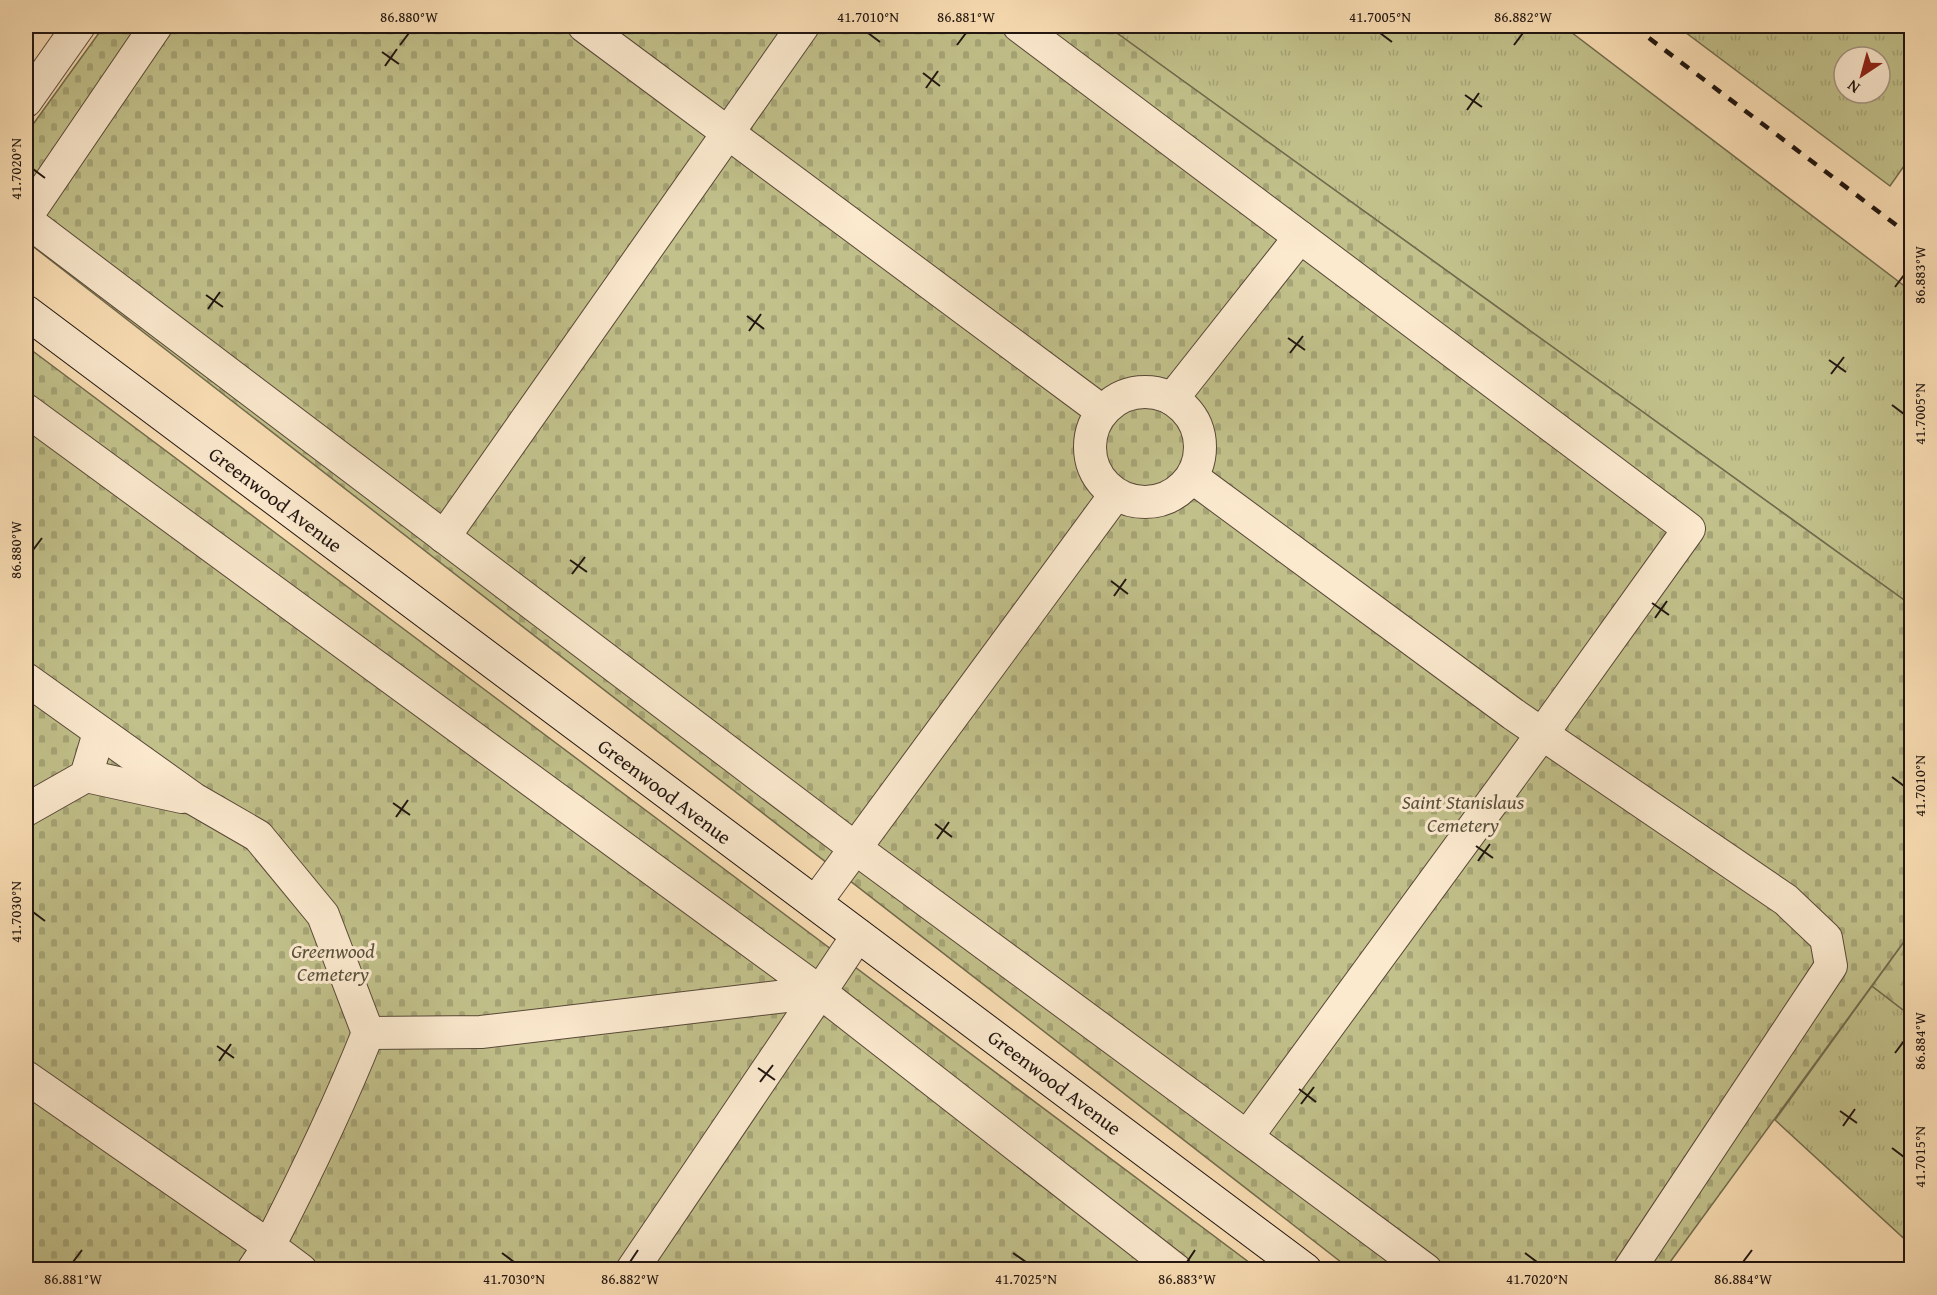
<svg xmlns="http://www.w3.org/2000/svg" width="1937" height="1295" font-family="'Gentium Book Plus',serif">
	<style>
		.grass { fill: url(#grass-tufts); stroke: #726b4e; stroke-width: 1.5; fill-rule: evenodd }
		.forest { fill: url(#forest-firs); stroke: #726b4e; stroke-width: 1.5 }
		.cemetery { fill: url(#cemetery-stones); stroke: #726b4e; stroke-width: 1.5 }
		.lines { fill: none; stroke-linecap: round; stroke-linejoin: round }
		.street-casing { stroke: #584839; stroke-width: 34 }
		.secondary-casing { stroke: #211510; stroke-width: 35 }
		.street { stroke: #fceacf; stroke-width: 32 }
		.secondary { stroke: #fceacf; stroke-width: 33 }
		.rail { stroke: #211510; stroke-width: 4.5; stroke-dasharray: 10 10; stroke-linecap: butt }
		.ticks { fill: none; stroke: #211510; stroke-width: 2 }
		.labels { text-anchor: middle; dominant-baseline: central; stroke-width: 6; stroke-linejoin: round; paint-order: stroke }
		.street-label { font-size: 20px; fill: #211510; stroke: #fceacf }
		.park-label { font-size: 20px; font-style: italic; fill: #59513b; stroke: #fceacf }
		.neatline { fill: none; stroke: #211510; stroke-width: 2 }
		.ticks-label { font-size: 15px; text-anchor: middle; fill: #211510 }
	</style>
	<defs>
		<pattern id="grass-tufts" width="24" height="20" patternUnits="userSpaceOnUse" patternTransform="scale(1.5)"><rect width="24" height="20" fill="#c2c18b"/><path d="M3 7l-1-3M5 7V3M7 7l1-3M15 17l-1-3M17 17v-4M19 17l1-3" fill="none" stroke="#a6a577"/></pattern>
		<pattern id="forest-firs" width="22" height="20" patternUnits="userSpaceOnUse" patternTransform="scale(1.5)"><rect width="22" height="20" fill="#c2c18b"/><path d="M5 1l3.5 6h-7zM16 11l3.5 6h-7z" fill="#a6a577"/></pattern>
		<pattern id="cemetery-stones" width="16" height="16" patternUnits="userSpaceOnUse" patternTransform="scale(1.5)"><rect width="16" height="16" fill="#c2c18b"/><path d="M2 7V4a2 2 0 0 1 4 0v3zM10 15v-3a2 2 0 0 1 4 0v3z" fill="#a6a577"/></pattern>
	</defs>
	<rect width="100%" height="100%" fill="#fbdfb5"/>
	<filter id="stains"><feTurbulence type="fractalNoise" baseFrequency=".00333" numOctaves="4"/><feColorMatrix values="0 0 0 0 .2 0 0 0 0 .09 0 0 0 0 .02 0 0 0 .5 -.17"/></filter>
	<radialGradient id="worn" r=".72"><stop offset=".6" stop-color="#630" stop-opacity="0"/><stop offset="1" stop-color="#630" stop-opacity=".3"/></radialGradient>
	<g class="grass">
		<path d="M 1107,26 L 1563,26 L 1911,291 L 1911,605 Z"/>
		<path d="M 1677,26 L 1911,26 L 1911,156 L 1890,186 ZM 1844,57 L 1880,57 L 1880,93 L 1844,93 Z"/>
		<path d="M 1872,986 L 1911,1016 L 1911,1245 L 1775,1120 Z"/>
	</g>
	<path class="forest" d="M 1911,932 L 1911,1016 L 1872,986 Z"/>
	<g class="cemetery">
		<path d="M 104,26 L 1107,26 L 1911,605 L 1911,932 L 1665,1269 L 1350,1269 L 26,241 L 26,134 Z"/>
		<path d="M 26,346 L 1258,1269 L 26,1269 Z"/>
	</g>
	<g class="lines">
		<g class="street-casing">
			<g id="street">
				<path d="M 584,26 L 1102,411"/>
				<path d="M 26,101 L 79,26"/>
				<path d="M 26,217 L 156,26"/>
				<path d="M 26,220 L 855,848 L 1247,1137 L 1542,734 L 1689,529 L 1019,26"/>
				<circle cx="1145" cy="447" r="55"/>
				<path d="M 1172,399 L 1300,237"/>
				<path d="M 26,410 L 820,992"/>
				<path d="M 1192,477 L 1513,714 L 1786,900 L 1826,938 L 1831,966 L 1629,1270"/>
				<path d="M 444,537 L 803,26"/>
				<path d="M 26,679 L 194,799 L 258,836 L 323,915 L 368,1033 L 481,1032 L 820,992 L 858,935"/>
				<path d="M 86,776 L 182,797"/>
				<path d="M 26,810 L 86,776 L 99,733"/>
				<path d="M 815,903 L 1115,495"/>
				<path d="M 26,1077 L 269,1246 L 253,1270"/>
				<path d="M 1247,1137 L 1426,1270"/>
				<path d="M 301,1270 L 269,1246 C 305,1176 339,1106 368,1033"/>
				<path d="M 632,1270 L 820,992 L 1176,1270"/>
			</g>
		</g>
		<g class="secondary-casing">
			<path id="secondary" d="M 26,312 L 1305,1270"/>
		</g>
		<use href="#street" class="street"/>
		<use href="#secondary" class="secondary"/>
		<path class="rail" d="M 1633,26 L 1912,237"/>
	</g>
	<path class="ticks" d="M 868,33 L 880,42M 1380,33 L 1392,42M 400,45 L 409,33M 957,45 L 966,33M 1514,45 L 1523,33M 382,52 L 399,64M 385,66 L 397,49M 923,73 L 940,86M 926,88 L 938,71M 1465,95 L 1482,107M 1467,110 L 1479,93M 33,169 L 45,178M 1895,287 L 1904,275M 206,295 L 223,307M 208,309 L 220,292M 747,316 L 764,329M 749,331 L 761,314M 1288,338 L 1305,350M 1290,353 L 1303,336M 1829,360 L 1846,372M 1831,374 L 1844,357M 1892,405 L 1904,414M 33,550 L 42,538M 570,560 L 587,572M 572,574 L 585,557M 1111,581 L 1128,594M 1114,596 L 1126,579M 1652,603 L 1669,615M 1655,618 L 1667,601M 1892,777 L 1904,786M 393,803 L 410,815M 396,817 L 408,800M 935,824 L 952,837M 937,839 L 949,822M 1476,846 L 1493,858M 1478,861 L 1490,844M 33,912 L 45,921M 217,1046 L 234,1058M 1895,1053 L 1904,1041M 219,1061 L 231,1044M 758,1068 L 775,1080M 760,1082 L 773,1065M 1299,1089 L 1316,1102M 1301,1104 L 1314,1087M 1840,1111 L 1857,1123M 1843,1126 L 1855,1109M 1892,1148 L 1904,1157M 502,1253 L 514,1262M 1013,1253 L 1026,1262M 1525,1253 L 1537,1262M 73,1262 L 82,1250M 630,1262 L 638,1250M 1187,1262 L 1195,1250M 1743,1262 L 1752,1250"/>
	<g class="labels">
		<g class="street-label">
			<text transform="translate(276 499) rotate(37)">Greenwood Avenue</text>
			<text transform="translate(665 791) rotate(37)">Greenwood Avenue</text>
			<text transform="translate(1055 1082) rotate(37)">Greenwood Avenue</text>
		</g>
		<g class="park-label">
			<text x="1463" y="801">Saint Stanislaus<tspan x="1463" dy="23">Cemetery</tspan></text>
			<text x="333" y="950">Greenwood<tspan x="333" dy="23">Cemetery</tspan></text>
		</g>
	</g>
	<rect width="1937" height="1295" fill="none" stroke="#fbdfb5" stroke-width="66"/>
	<g transform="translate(1862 75) rotate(216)"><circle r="28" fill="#fceacf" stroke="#a49583" stroke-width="1.5"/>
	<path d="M0-4.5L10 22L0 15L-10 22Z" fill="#8f2418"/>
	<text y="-9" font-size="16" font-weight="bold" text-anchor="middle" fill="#211510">N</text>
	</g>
	<rect x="33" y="33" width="1871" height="1229" class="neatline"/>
	<g class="ticks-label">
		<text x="409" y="22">86.880°W</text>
		<text x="868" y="22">41.7010°N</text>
		<text x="966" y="22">86.881°W</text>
		<text x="1380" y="22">41.7005°N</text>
		<text x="1523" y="22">86.882°W</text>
		<text transform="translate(16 169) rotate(-90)" y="5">41.7020°N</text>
		<text transform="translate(1920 275) rotate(-90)" y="5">86.883°W</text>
		<text transform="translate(1920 414) rotate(-90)" y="5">41.7005°N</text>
		<text transform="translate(16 550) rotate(-90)" y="5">86.880°W</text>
		<text transform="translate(1920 786) rotate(-90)" y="5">41.7010°N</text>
		<text transform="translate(16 912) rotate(-90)" y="5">41.7030°N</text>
		<text transform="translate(1920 1041) rotate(-90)" y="5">86.884°W</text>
		<text transform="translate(1920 1157) rotate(-90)" y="5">41.7015°N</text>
		<text x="73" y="1284">86.881°W</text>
		<text x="514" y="1284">41.7030°N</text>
		<text x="630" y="1284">86.882°W</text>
		<text x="1026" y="1284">41.7025°N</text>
		<text x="1187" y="1284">86.883°W</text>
		<text x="1537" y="1284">41.7020°N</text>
		<text x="1743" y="1284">86.884°W</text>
	</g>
	<rect width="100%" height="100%" filter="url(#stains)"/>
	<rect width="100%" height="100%" fill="url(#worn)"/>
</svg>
